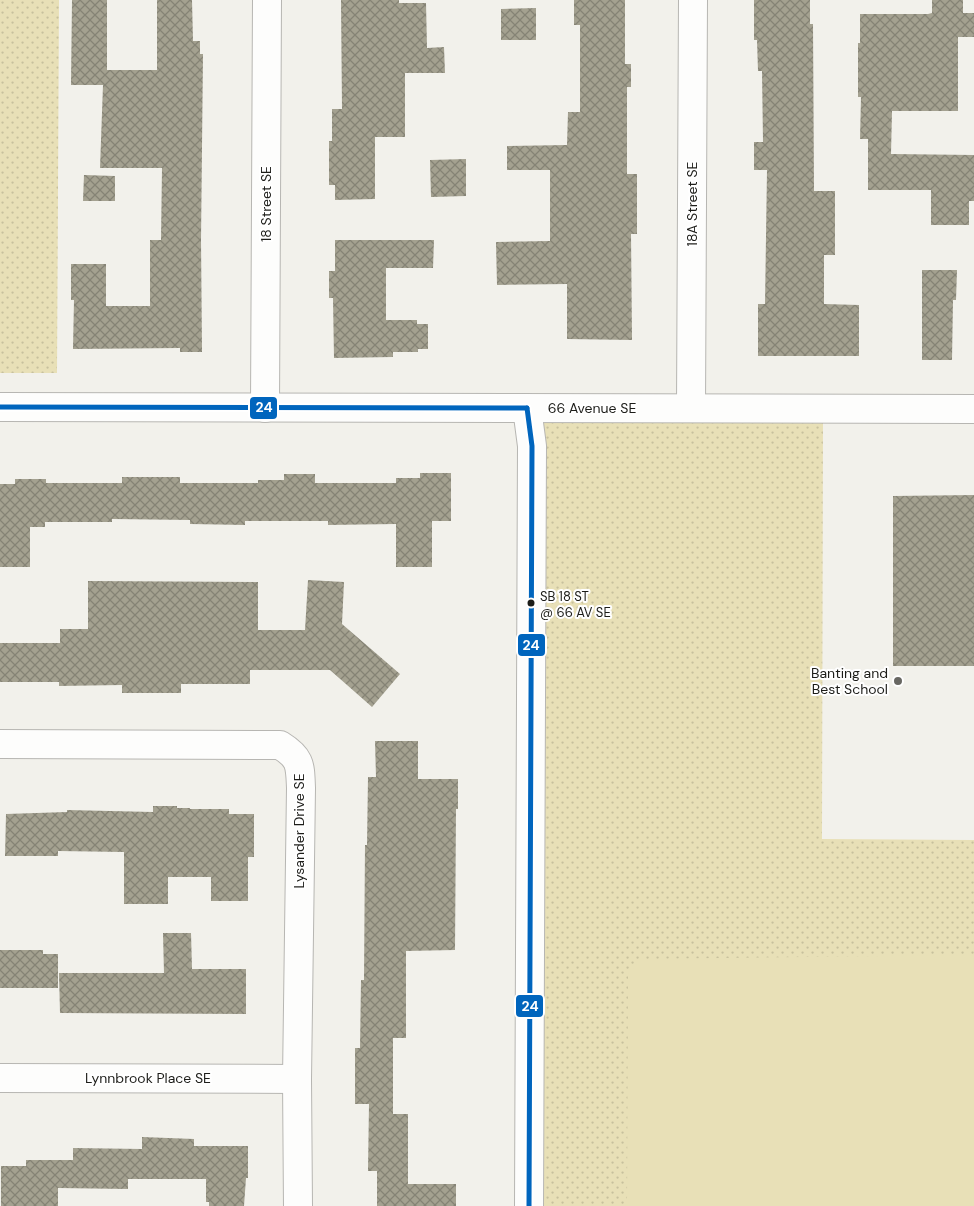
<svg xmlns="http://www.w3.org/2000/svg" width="974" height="1206" font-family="'DM Sans',sans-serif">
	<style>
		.grass { fill: url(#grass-dots) }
		.pitch { fill: #e8e0b7 }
		.building { fill: url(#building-cross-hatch) }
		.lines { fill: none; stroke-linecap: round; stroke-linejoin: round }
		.minor-casing { stroke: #b7b6b2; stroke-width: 30 }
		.tertiary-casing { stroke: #b7b6b2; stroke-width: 30 }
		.minor { stroke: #fdfdfc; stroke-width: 28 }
		.tertiary { stroke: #fdfdfc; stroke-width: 28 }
		.bus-1-casing { stroke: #fff; stroke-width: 9 }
		.bus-1 { stroke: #0065bd; stroke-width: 5 }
		.bus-dot { fill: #1d1d19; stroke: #fff; stroke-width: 2 }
		.poi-dot { fill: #686762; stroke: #fff; stroke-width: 2 }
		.labels { text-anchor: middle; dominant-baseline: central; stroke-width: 4; stroke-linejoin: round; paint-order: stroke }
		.bus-label { font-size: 13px; fill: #1d1d19; stroke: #fff; text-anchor: start }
		.street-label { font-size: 14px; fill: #1d1d19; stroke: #fff }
		.poi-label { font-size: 14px; fill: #1d1d19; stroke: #fff; text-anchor: end }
		.line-badge { stroke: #fff; stroke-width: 2 }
		.badge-label { font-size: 14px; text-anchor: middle; font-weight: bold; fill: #fff }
	</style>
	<defs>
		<pattern id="grass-dots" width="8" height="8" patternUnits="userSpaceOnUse" patternTransform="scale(1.25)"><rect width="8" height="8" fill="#e8e0b7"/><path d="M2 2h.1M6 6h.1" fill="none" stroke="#c7c09d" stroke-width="1.8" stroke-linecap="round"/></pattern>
		<pattern id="building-cross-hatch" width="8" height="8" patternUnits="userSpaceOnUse" patternTransform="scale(1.25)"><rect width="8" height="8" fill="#a4a190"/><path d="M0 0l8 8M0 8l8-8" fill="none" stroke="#858375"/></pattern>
	</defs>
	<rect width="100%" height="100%" fill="#f2f1eb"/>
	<g class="grass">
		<path d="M 0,0 L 59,0 L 57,373 L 0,373 Z"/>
		<path d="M 527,408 L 823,408 L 822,839 L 974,840 L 974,1206 L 529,1206 Z"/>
	</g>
	<path class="pitch" d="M 974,955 L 974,1206 L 627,1206 L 628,974 L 642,959 Z"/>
	<g class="building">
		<path d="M 72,0 L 107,0 L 107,70 L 157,70 L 157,0 L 192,0 L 193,41 L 200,41 L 200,54 L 203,54 L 201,240 L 202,352 L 180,352 L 180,348 L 73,349 L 74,300 L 71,300 L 71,264 L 106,264 L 106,306 L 150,306 L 150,240 L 161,240 L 162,168 L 100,168 L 103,85 L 71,85 Z"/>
		<path d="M 341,0 L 399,0 L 399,3 L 426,3 L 427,48 L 444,47 L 445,73 L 405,73 L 405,137 L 375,137 L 375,199 L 335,200 L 335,185 L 329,185 L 329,141 L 332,141 L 332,109 L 342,109 Z"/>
		<path d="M 574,0 L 625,0 L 625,64 L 631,64 L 631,87 L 627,87 L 627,174 L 637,174 L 637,234 L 631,234 L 632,340 L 567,339 L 567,284 L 497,285 L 496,242 L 550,241 L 550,170 L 507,170 L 507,146 L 567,145 L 568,112 L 580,112 L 580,25 L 574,25 Z"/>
		<path d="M 754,0 L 810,0 L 810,24 L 813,24 L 814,191 L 835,191 L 835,255 L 824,255 L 824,304 L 859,305 L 859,356 L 758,356 L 758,304 L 765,304 L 767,170 L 754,170 L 754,142 L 763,142 L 762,71 L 758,71 L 757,40 L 754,40 Z"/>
		<path d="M 932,0 L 963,0 L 963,13 L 974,13 L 974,37 L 958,37 L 958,111 L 892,111 L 891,154 L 974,155 L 974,201 L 969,201 L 969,225 L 931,225 L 931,190 L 868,190 L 868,139 L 860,139 L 861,97 L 858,97 L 858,43 L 860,43 L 860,14 L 928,14 L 932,13 Z"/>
		<path d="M 536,8 L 536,40 L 501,40 L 501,9 Z"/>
		<path d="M 466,159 L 466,196 L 431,197 L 430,160 Z"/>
		<path d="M 84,175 L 115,176 L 115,201 L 83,201 Z"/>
		<path d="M 335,240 L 434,240 L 433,268 L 386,268 L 386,320 L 417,320 L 417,324 L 428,324 L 428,349 L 418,349 L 418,352 L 393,352 L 393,357 L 334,358 L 333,298 L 329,298 L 329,271 L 335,271 Z"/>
		<path d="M 922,270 L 957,270 L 956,300 L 953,300 L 952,360 L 922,360 Z"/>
		<path d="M 420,473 L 451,473 L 451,521 L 432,521 L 432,567 L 396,567 L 396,524 L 328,525 L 328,521 L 245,521 L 245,525 L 190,524 L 190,520 L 112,519 L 112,522 L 45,522 L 45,527 L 30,527 L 30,567 L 0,567 L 0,484 L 15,484 L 15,479 L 46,479 L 46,483 L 122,483 L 122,477 L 180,477 L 180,483 L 258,483 L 258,480 L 284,480 L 284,474 L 315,474 L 315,483 L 396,483 L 396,478 L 420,478 Z"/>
		<path d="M 974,495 L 974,666 L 893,666 L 893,496 Z"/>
		<path d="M 308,580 L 344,582 L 342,624 L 400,674 L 372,707 L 330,670 L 250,670 L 250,684 L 181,684 L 181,693 L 122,693 L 122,685 L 59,686 L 59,682 L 0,682 L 0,643 L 60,643 L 60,629 L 88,629 L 88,581 L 258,582 L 258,630 L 305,630 Z"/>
		<path d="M 375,741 L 418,741 L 418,779 L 458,779 L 458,809 L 456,809 L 455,950 L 406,951 L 406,1038 L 393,1038 L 393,1114 L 408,1114 L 408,1184 L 456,1184 L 456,1206 L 377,1206 L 377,1171 L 368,1171 L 369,1104 L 355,1104 L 355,1048 L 360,1048 L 361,980 L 364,980 L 365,845 L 367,845 L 368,777 L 376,777 Z"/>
		<path d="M 153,806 L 177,806 L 177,808 L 190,808 L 190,809 L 229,809 L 229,814 L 254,814 L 254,857 L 248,857 L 248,901 L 211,901 L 211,877 L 168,877 L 168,904 L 124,904 L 124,852 L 58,851 L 58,856 L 5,856 L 6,814 L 67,812 L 67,810 L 153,812 Z"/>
		<path d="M 163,933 L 191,933 L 192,969 L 246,969 L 246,1014 L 60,1013 L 59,973 L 164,973 Z"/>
		<path d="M 0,950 L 43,950 L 43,954 L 58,954 L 58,988 L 0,988 Z"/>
		<path d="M 142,1137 L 194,1139 L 194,1146 L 248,1146 L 248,1178 L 246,1178 L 244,1206 L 209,1206 L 209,1202 L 206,1202 L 206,1179 L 128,1179 L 128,1189 L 58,1188 L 58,1206 L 1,1206 L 1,1166 L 26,1166 L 26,1160 L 73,1160 L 73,1148 L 142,1149 Z"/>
	</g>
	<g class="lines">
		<g class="minor-casing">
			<g id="minor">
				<path d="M 0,407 L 974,409"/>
				<path d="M 265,408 L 267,0"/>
				<path d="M 691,408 L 693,0"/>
				<path d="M 0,744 L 280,745 C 301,758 300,765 301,788 L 297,1079 L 298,1206"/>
				<path d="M 0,1078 L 297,1079"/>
			</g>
		</g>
		<g class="tertiary-casing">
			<path id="tertiary" d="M 527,408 L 532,446 L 529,1206"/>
		</g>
		<use href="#minor" class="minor"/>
		<use href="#tertiary" class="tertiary"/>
		<g class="bus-1-casing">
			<g id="bus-1">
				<path d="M 0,407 L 527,408"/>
				<path d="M 527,408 L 532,446 L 529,1206"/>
			</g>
		</g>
		<use href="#bus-1" class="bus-1"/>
	</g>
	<circle class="bus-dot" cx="531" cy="603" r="4.5"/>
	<circle class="poi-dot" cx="898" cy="681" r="5"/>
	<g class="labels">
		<g class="bus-label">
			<text x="540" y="596">SB 18 ST<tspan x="540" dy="16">@ 66 AV SE</tspan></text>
		</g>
		<g class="street-label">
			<text transform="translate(266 204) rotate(-90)">18 Street SE</text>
			<text transform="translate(692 204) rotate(-90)">18A Street SE</text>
			<text x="592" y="408">66 Avenue SE</text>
			<text transform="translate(299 831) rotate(-90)">Lysander Drive SE</text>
			<text x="148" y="1078">Lynnbrook Place SE</text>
		</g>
		<g class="poi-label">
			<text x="888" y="673">Banting and<tspan x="888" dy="16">Best School</tspan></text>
		</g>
	</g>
	<g class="line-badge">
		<rect x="249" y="396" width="29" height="24" rx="5" fill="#0065bd"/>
		<rect x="517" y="633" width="29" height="24" rx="5" fill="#0065bd"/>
		<rect x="515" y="994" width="29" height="24" rx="5" fill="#0065bd"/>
	</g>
	<g class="badge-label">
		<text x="264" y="412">24</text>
		<text x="531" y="650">24</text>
		<text x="530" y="1011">24</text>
	</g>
</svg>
